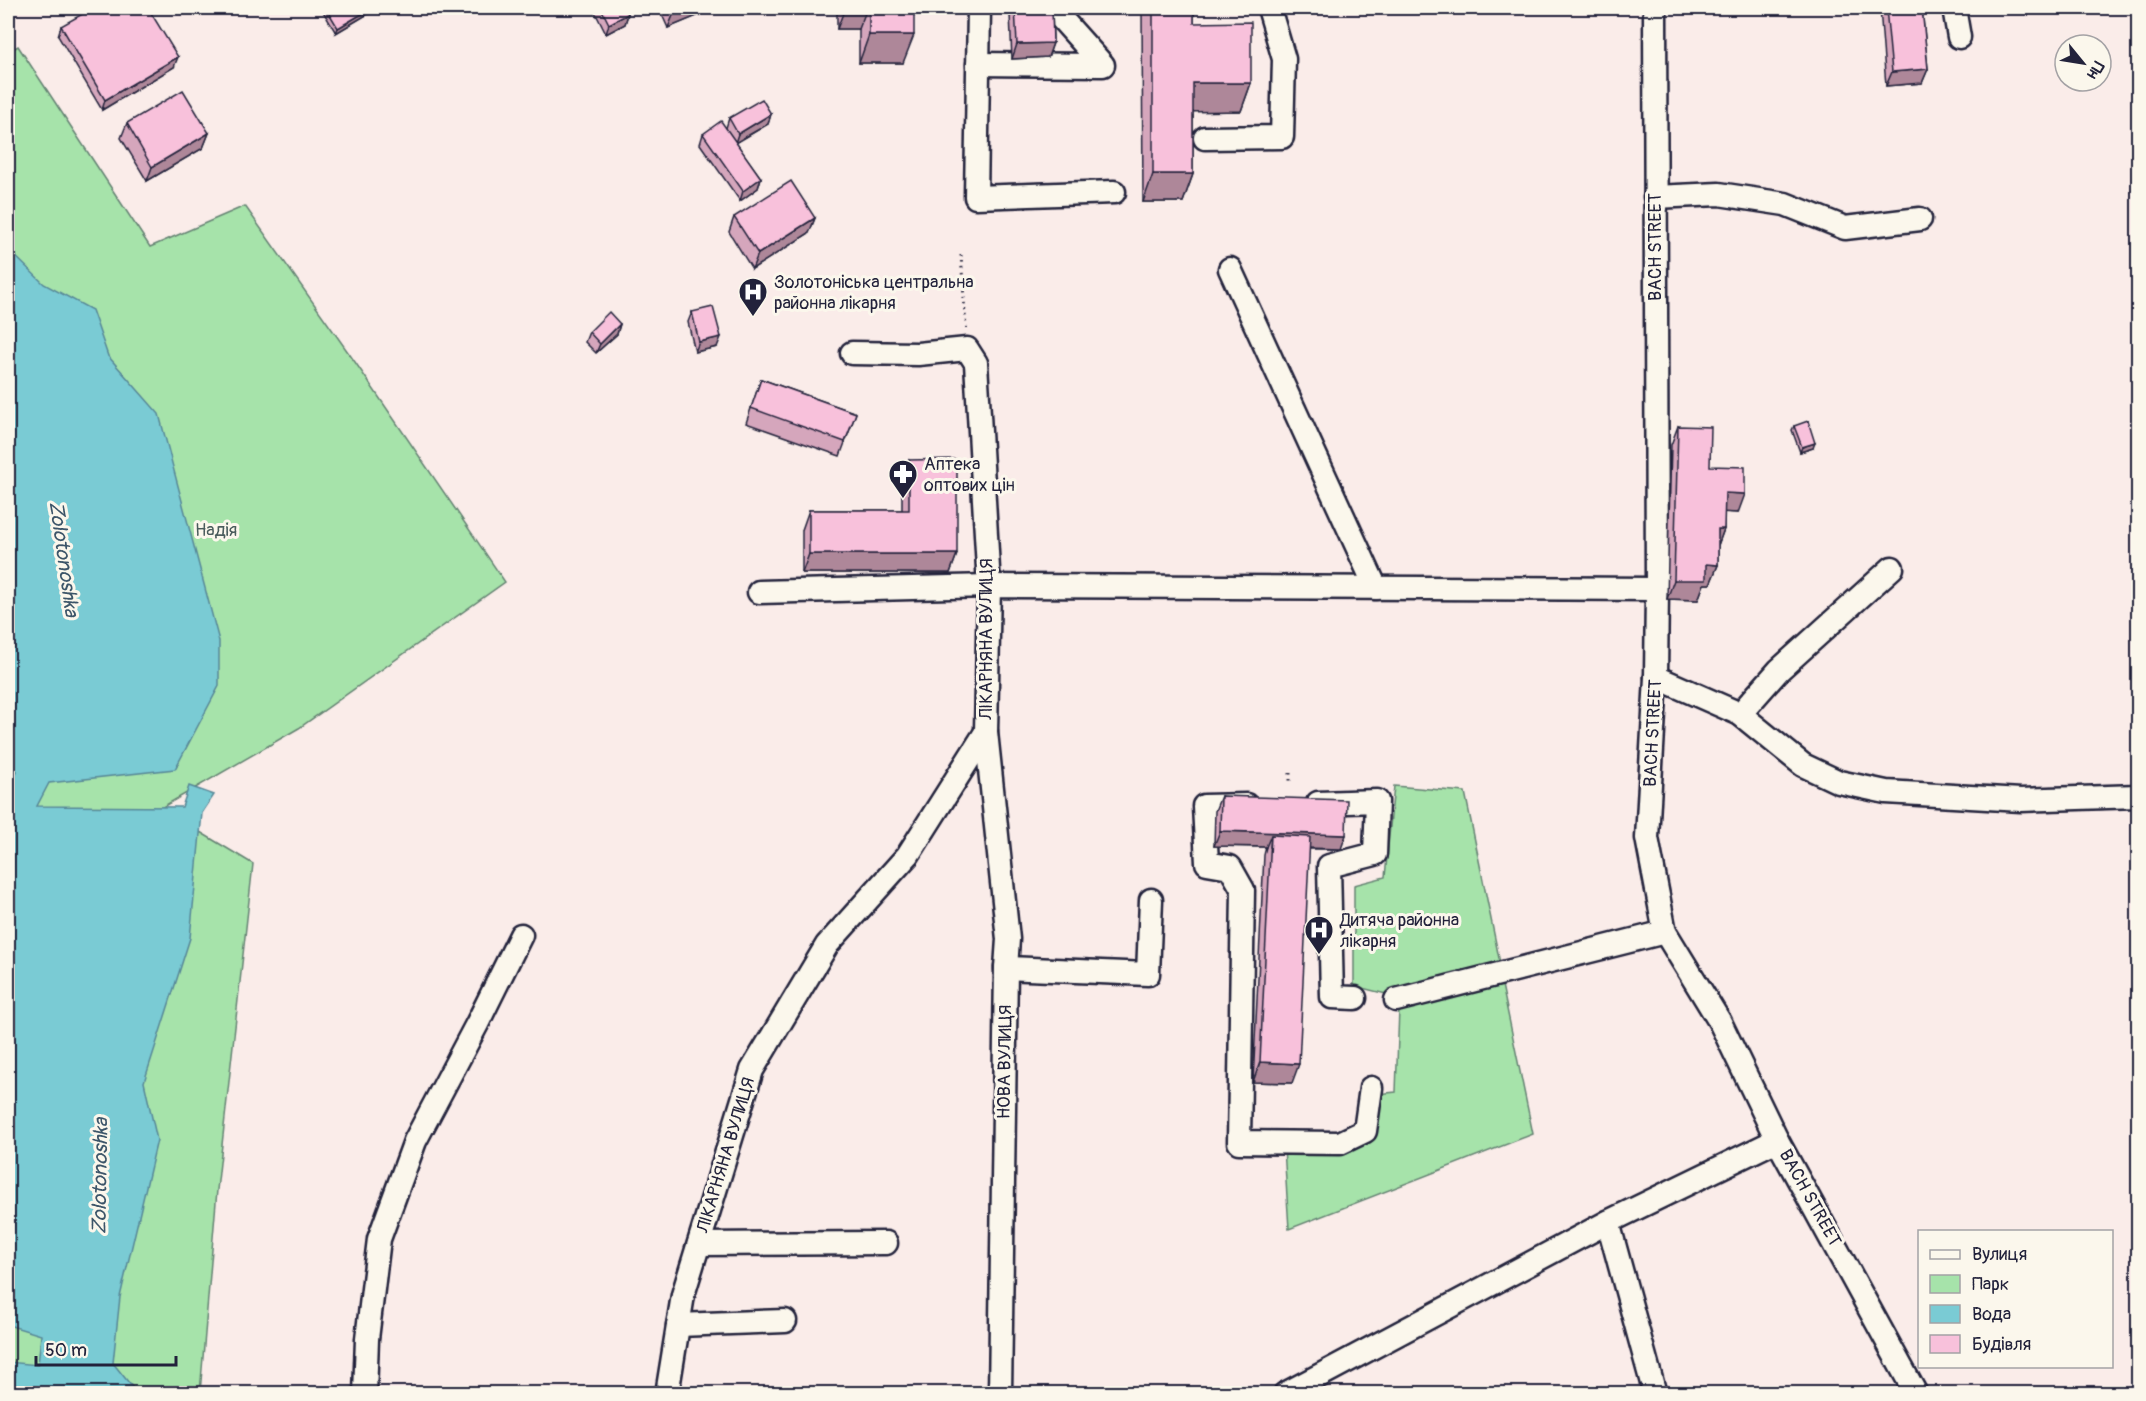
<svg xmlns="http://www.w3.org/2000/svg" width="2146" height="1401" font-family="Pangolin,sans-serif">
	<style>
		.green { fill: #a6e3aa; stroke: #648272; stroke-width: 1.5 }
		.water { fill: #7acbd4; stroke: #578797; stroke-width: 1.5 }
		.lines { fill: none; stroke-linecap: round; stroke-linejoin: round }
		.minor-casing { stroke: #22223b; stroke-width: 27 }
		.path { stroke: #22223b; stroke-width: 3; stroke-dasharray: 1.5 4.5; stroke-linecap: butt }
		.minor { stroke: #fbf7ec; stroke-width: 22 }
		.wall { fill: #d5a6bc; stroke: #22223b; stroke-width: 1.5 }
		.shaded-wall { fill: #ae8799; stroke: #22223b; stroke-width: 1.5 }
		.building { fill: #f8c1db; stroke: #22223b; stroke-width: 1.5 }
		.labels { text-anchor: middle; dominant-baseline: central; stroke-width: 6; stroke-linejoin: round; paint-order: stroke }
		.street-label { font-size: 18px; fill: #22223b; stroke: #fbf7ec }
		.poi-label { font-size: 18px; fill: #22223b; stroke: #fbf7ec; text-anchor: start }
		.park-label { font-size: 18px; fill: #4a5c5c; stroke: #fbf7ec }
		.water-label { font-size: 20px; font-style: italic; fill: #3c5569; stroke: #fbf7ec }
	</style>
	<rect width="100%" height="100%" fill="#faece9"/>
	<filter id="ink" filterUnits="userSpaceOnUse"><feTurbulence type="fractalNoise" baseFrequency=".0167" numOctaves="2"/><feDisplacementMap in="SourceGraphic" scale="12" xChannelSelector="R" yChannelSelector="G"/><feConvolveMatrix kernelMatrix="1 2 1 2 8 2 1 2 1" color-interpolation-filters="sRGB"/></filter>
	<g filter="url(#ink)">
		<g class="green">
			<path d="M 18,46 L 150,247 L 245,206 L 355,362 L 505,582 L 299,728 L 147,816 L 8,852 L 8,52 Z"/>
			<path d="M 1394,786 L 1465,792 L 1501,968 L 1390,995 L 1354,986 L 1354,885 L 1385,877 Z"/>
			<path d="M 200,832 L 253,864 L 217,1190 L 200,1393 L 8,1393 L 8,889 L 139,833 Z"/>
			<path d="M 1502,985 L 1533,1134 L 1289,1229 L 1284,1148 L 1346,1148 L 1377,1094 L 1396,1092 L 1399,1009 Z"/>
		</g>
		<path class="water" d="M 8,249 L 44,284 L 92,310 L 108,356 L 159,414 L 219,641 L 219,686 L 175,769 L 49,783 L 37,806 L 182,807 L 189,786 L 214,795 L 202,813 L 190,938 L 144,1082 L 157,1140 L 120,1297 L 113,1363 L 133,1388 L 135,1393 L 8,1393 L 8,1362 L 38,1365 L 41,1335 L 8,1325 L 8,795 L 17,771 L 8,767 Z"/>
		<g class="lines">
			<g class="minor-casing">
				<g id="minor">
					<path d="M 979,8 L 976,197 L 1114,192"/>
					<path d="M 1655,8 L 1657,589 L 1656,677 L 1647,838 L 1665,932 L 1720,1022 L 1777,1140 L 1916,1394"/>
					<path d="M 1954,8 L 1959,37"/>
					<path d="M 978,64 L 1103,65 L 1052,8"/>
					<path d="M 1205,138 L 1282,137 L 1284,59 L 1269,8"/>
					<path d="M 1655,197 L 1719,194 L 1785,204 L 1845,228 L 1920,219"/>
					<path d="M 1230,269 L 1376,588"/>
					<path d="M 852,353 L 918,354 L 967,349 L 976,363 L 989,586 L 986,732 L 1008,939 L 1006,968 L 1000,1394"/>
					<path d="M 759,592 L 989,586 L 1657,589"/>
					<path d="M 1656,677 L 1740,714 L 1803,765 L 1839,782 L 1886,792 L 2021,800 L 2138,796"/>
					<path d="M 1740,714 L 1779,670 L 1892,568"/>
					<path d="M 1318,803 L 1377,801 L 1375,854 L 1329,866 L 1332,997 L 1355,998"/>
					<path d="M 1246,805 L 1204,806 L 1207,863 L 1230,867 L 1243,890 L 1239,1142 L 1340,1143 L 1365,1131 L 1371,1088"/>
					<path d="M 1006,968 L 1148,974 L 1151,900"/>
					<path d="M 1396,1000 L 1665,932"/>
					<path d="M 1608,1222 L 1655,1394"/>
					<path d="M 699,1244 L 886,1243"/>
					<path d="M 678,1325 L 785,1321"/>
					<path d="M 365,1394 L 367,1339 L 379,1239 L 415,1141 L 477,1024 L 521,935"/>
					<path d="M 667,1394 L 683,1295 L 752,1070 L 827,945 L 908,855 L 986,732"/>
					<path d="M 1285,1394 L 1608,1222 L 1777,1140"/>
				</g>
			</g>
			<g class="path">
				<path d="M 961,255 L 966,328"/>
				<path d="M 1290,773 L 1290,785"/>
			</g>
			<use href="#minor" class="minor"/>
		</g>
		<g class="wall">
			<path d="M 321,8 L 378,8 L 336,33 Z"/>
			<path d="M 593,8 L 625,8 L 628,14 L 625,24 L 606,34 Z"/>
			<path d="M 659,8 L 710,8 L 709,11 L 668,28 Z"/>
			<path d="M 837,8 L 914,8 L 903,63 L 859,63 L 859,29 L 837,29 Z"/>
			<path d="M 1012,8 L 1052,8 L 1053,43 L 1048,57 L 1012,59 L 1010,14 Z"/>
			<path d="M 1142,8 L 1194,8 L 1194,23 L 1251,83 L 1241,111 L 1193,111 L 1193,174 L 1183,202 L 1143,202 Z"/>
			<path d="M 1880,8 L 1922,8 L 1928,69 L 1922,83 L 1886,86 Z"/>
			<path d="M 61,26 L 174,67 L 102,110 L 58,36 Z"/>
			<path d="M 771,114 L 768,124 L 736,143 L 761,178 L 758,188 L 740,201 L 700,144 L 703,134 L 726,128 L 729,118 Z"/>
			<path d="M 127,123 L 209,133 L 203,148 L 147,181 L 121,138 Z"/>
			<path d="M 734,217 L 815,218 L 809,233 L 752,269 L 729,232 Z"/>
			<path d="M 692,312 L 717,347 L 695,352 L 688,322 Z"/>
			<path d="M 620,324 L 617,334 L 596,353 L 585,342 L 589,332 Z"/>
			<path d="M 761,379 L 856,413 L 840,456 L 746,423 Z"/>
			<path d="M 1678,426 L 1710,466 L 1738,513 L 1724,512 L 1724,529 L 1718,545 L 1718,565 L 1710,584 L 1704,584 L 1698,600 L 1667,599 L 1671,445 Z"/>
			<path d="M 1794,426 L 1813,448 L 1800,452 L 1792,430 Z"/>
			<path d="M 909,460 L 957,554 L 950,573 L 802,573 L 802,530 L 809,510 L 902,510 L 902,479 Z"/>
			<path d="M 1221,796 L 1341,849 L 1309,849 L 1292,1083 L 1253,1082 L 1264,855 L 1266,847 L 1214,846 L 1215,811 Z"/>
		</g>
		<g class="shaded-wall">
			<path d="M 372,8 L 378,8 L 336,33 L 338,28 Z"/>
			<path d="M 676,8 L 710,8 L 709,11 L 668,28 Z"/>
			<path d="M 845,8 L 867,8 L 859,29 L 837,29 Z"/>
			<path d="M 628,14 L 625,24 L 606,34 L 609,24 Z"/>
			<path d="M 869,35 L 914,35 L 903,63 L 859,63 Z"/>
			<path d="M 1053,43 L 1048,57 L 1012,59 L 1017,44 Z"/>
			<path d="M 178,57 L 174,67 L 102,110 L 105,100 Z"/>
			<path d="M 1928,69 L 1922,83 L 1886,86 L 1892,72 Z"/>
			<path d="M 1193,83 L 1251,83 L 1241,111 L 1183,112 Z"/>
			<path d="M 771,114 L 768,124 L 735,143 L 738,134 Z"/>
			<path d="M 209,133 L 203,148 L 147,181 L 152,167 Z"/>
			<path d="M 1153,174 L 1193,174 L 1183,202 L 1143,202 Z"/>
			<path d="M 761,178 L 758,188 L 740,201 L 743,191 Z"/>
			<path d="M 815,218 L 809,233 L 752,269 L 758,254 Z"/>
			<path d="M 620,324 L 617,334 L 596,353 L 600,344 Z"/>
			<path d="M 721,337 L 717,347 L 695,352 L 699,342 Z"/>
			<path d="M 1815,443 L 1813,448 L 1800,452 L 1802,447 Z"/>
			<path d="M 1725,493 L 1745,494 L 1738,513 L 1718,512 Z"/>
			<path d="M 1718,529 L 1724,529 L 1717,548 Z"/>
			<path d="M 809,554 L 957,554 L 950,573 L 802,573 Z"/>
			<path d="M 1706,564 L 1718,565 L 1710,584 L 1704,584 L 1698,600 L 1667,599 L 1674,580 Z"/>
			<path d="M 1220,831 L 1346,835 L 1341,849 L 1270,847 L 1271,835 L 1266,847 L 1214,846 Z"/>
			<path d="M 1260,1062 L 1299,1064 L 1292,1083 L 1253,1082 Z"/>
		</g>
		<g class="building">
			<path d="M 93,8 L 148,8 L 178,57 L 105,100 L 61,26 Z"/>
			<path d="M 326,8 L 372,8 L 338,28 Z"/>
			<path d="M 601,8 L 625,8 L 628,14 L 609,24 Z"/>
			<rect x="869" y="8" width="45" height="27"/>
			<path d="M 1015,8 L 1052,8 L 1053,43 L 1017,44 Z"/>
			<path d="M 1153,8 L 1194,8 L 1194,23 L 1251,22 L 1251,83 L 1193,83 L 1193,174 L 1153,174 Z"/>
			<path d="M 1886,8 L 1922,8 L 1928,69 L 1892,72 Z"/>
			<path d="M 183,90 L 209,133 L 152,167 L 127,123 Z"/>
			<path d="M 762,99 L 771,114 L 738,134 L 729,118 Z"/>
			<path d="M 721,121 L 761,178 L 743,191 L 703,134 Z"/>
			<path d="M 791,181 L 815,218 L 758,254 L 734,217 Z"/>
			<path d="M 713,307 L 721,337 L 699,342 L 692,312 Z"/>
			<path d="M 609,312 L 620,324 L 600,344 L 589,332 Z"/>
			<path d="M 761,379 L 856,413 L 845,442 L 751,408 Z"/>
			<path d="M 1808,421 L 1815,443 L 1802,447 L 1794,426 Z"/>
			<path d="M 1678,426 L 1711,427 L 1710,466 L 1745,467 L 1745,494 L 1725,493 L 1724,529 L 1718,529 L 1718,565 L 1706,564 L 1706,580 L 1674,580 Z"/>
			<path d="M 957,459 L 957,554 L 809,554 L 809,510 L 909,510 L 909,460 Z"/>
			<path d="M 1221,796 L 1347,800 L 1346,835 L 1220,831 Z"/>
			<path d="M 1271,835 L 1310,837 L 1299,1064 L 1260,1062 Z"/>
		</g>
	</g>
	<defs>
		<g id="hospital-pin" transform="scale(1.5)"><path d="M0 17L-7.5 6A9.5 9.5 0 1 1 7.5 6Z" fill="#22223b" stroke="#fbf7ec"/><path d="M-5-5h3v3.5h4V-5h3V5h-3V1.5h-4V5h-3Z" fill="#fff"/></g>
		<g id="pharmacy-pin" transform="scale(1.5)"><path d="M0 17L-7.5 6A9.5 9.5 0 1 1 7.5 6Z" fill="#22223b" stroke="#fbf7ec"/><path d="M-2-6h4v4h4v4h-4v4h-4v-4h-4v-4h4Z" fill="#fff"/></g>
	</defs>
	<g fill-rule="evenodd">
		<use href="#hospital-pin" x="753" y="292"/>
		<use href="#pharmacy-pin" x="903" y="474"/>
		<use href="#hospital-pin" x="1319" y="930"/>
	</g>
	<g class="labels">
		<g class="street-label">
			<text transform="translate(1655 247) rotate(-90)">BACH STREET</text>
			<text transform="translate(986 639) rotate(-90)">ЛІКАРНЯНА ВУЛИЦЯ</text>
			<text transform="translate(1653 733) rotate(-87)">BACH STREET</text>
			<text transform="translate(1005 1062) rotate(-89)">НОВА ВУЛИЦЯ</text>
			<text transform="translate(726 1155) rotate(-73)">ЛІКАРНЯНА ВУЛИЦЯ</text>
			<text transform="translate(1810 1198) rotate(61)">BACH STREET</text>
		</g>
		<g class="poi-label">
			<text x="774" y="282">Золотоніська центральна<tspan x="774" dy="21">районна лікарня</tspan></text>
			<text x="924" y="464">Аптека<tspan x="924" dy="21">оптових цін</tspan></text>
			<text x="1340" y="920">Дитяча районна<tspan x="1340" dy="21">лікарня</tspan></text>
		</g>
		<g class="park-label">
			<text x="216" y="530">Надія</text>
		</g>
		<g class="water-label">
			<text transform="translate(64 559) rotate(82)">Zolotonoshka</text>
			<text transform="translate(100 1176) rotate(-89)">Zolotonoshka</text>
		</g>
	</g>
	<rect width="2146" height="1401" fill="none" stroke="#fbf7ec" stroke-width="30"/>
	<rect x="15" y="15" width="2116" height="1371" fill="none" stroke="#22223b" stroke-width="2" filter="url(#ink)"/>
	<rect x="1918" y="1230" width="195" height="138" fill="#fbf7ec" stroke="#a4a2a5" stroke-width="1.5"/>
	<rect x="1930" y="1250" width="30" height="9" fill="#fbf7ec" stroke="#a4a2a5" stroke-width="1.5"/>
	<text x="1972" y="1260" font-size="18" fill="#22223b">Вулиця</text>
	<rect x="1930" y="1275" width="30" height="18" fill="#a6e3aa" stroke="#a4a2a5" stroke-width="1.5"/>
	<text x="1972" y="1290" font-size="18" fill="#22223b">Парк</text>
	<rect x="1930" y="1305" width="30" height="18" fill="#7acbd4" stroke="#a4a2a5" stroke-width="1.5"/>
	<text x="1972" y="1320" font-size="18" fill="#22223b">Вода</text>
	<rect x="1930" y="1335" width="30" height="18" fill="#f8c1db" stroke="#a4a2a5" stroke-width="1.5"/>
	<text x="1972" y="1350" font-size="18" fill="#22223b">Будівля</text>
	<g transform="translate(2083 63) rotate(120)"><circle r="28" fill="#fbf7ec" stroke="#a4a2a5" stroke-width="1.5"/>
	<path d="M0-4.5L10 22L0 15L-10 22Z" fill="#22223b"/>
	<text y="-9" font-size="16" font-weight="bold" text-anchor="middle" fill="#22223b">Пн</text>
	</g>
	<path d="M36 1356v9h140v-9" fill="none" stroke="#22223b" stroke-width="3"/>
	<text x="45" y="1356" font-size="18" fill="#22223b" stroke="#fbf7ec" stroke-width="4.5" paint-order="stroke">50 m</text>
</svg>
